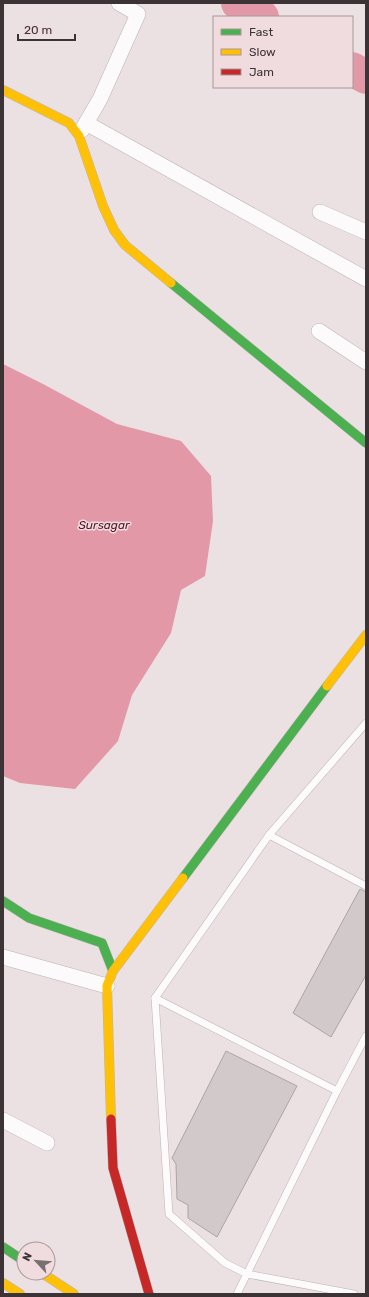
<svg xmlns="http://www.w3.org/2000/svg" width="369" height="1297" font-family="Rubik,sans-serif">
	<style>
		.water { fill: #e398a7 }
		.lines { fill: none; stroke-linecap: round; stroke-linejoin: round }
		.river { stroke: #e398a7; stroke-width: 34 }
		.building { fill: #d2c9cb; stroke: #aca4a5 }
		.lane-casing { stroke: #bcb3b5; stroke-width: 8 }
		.street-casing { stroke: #bcb3b5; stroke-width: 16 }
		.fast-casing { stroke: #bcb3b5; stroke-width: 10 }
		.slow-casing { stroke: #bcb3b5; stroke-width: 10 }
		.jam-casing { stroke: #bcb3b5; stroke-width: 10 }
		.lane { stroke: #fcfafb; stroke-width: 7 }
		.street { stroke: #fcfafb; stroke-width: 15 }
		.fast { stroke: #4caf50; stroke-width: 9 }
		.slow { stroke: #ffc107; stroke-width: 9 }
		.jam { stroke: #c62828; stroke-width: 9 }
		.labels { text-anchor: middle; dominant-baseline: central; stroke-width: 3; stroke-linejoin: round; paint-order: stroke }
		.water-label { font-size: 12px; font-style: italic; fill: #531225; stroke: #f0dbde }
	</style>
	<rect width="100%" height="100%" fill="#ebe0e2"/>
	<path class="water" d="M 3,364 L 43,384 L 117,424 L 181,441 L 211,476 L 213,521 L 205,576 L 181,590 L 171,633 L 132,695 L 118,741 L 75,789 L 20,783 L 3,776 Z"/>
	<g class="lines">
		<g class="river">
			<path d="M 238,3 L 262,17"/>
			<path d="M 352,69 L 366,77"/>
		</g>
	</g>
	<g class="building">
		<path d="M 360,889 L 366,892 L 366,975 L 331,1037 L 293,1013 Z"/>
		<path d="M 226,1051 L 297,1086 L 217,1237 L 188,1218 L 188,1205 L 177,1199 L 176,1164 L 172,1158 Z"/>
	</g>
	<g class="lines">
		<g class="lane-casing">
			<g id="lane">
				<path d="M 269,835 L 366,886"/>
				<path d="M 155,998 L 337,1091"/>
				<path d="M 237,1294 L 337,1091 L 366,1036"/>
				<path d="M 354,1294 L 247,1274 L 225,1263 L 169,1214 L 155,998 L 269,835 L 366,723"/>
			</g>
		</g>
		<g class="street-casing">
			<g id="street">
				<path d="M 86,123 L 366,279"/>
				<path d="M 82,130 L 100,99 L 138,14 L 119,3"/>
				<path d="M 320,212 L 366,232"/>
				<path d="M 319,331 L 366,362"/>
				<path d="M 3,957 L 107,986"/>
				<path d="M 3,1120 L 47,1143"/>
			</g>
		</g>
		<g class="fast-casing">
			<g id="fast">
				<path d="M 171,283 L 366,443"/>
				<path d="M 183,878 L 327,686"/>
				<path d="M 3,901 L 29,918 L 102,943 L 113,971"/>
				<path d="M 3,1247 L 24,1261"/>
			</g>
		</g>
		<g class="slow-casing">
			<g id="slow">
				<path d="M 3,90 L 69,123 L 79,136 L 103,206 L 114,230 L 125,245 L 171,283"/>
				<path d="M 327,686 L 366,635"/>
				<path d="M 111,1119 L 107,986 L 113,971 L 183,878"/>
				<path d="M 42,1273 L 74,1294"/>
				<path d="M 3,1283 L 20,1294"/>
			</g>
		</g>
		<g class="jam-casing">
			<path id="jam" d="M 111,1119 L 113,1168 L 149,1294"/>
		</g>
		<use href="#lane" class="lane"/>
		<use href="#street" class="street"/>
		<use href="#fast" class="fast"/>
		<use href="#slow" class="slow"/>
		<use href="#jam" class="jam"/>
	</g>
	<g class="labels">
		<g class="water-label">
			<text x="104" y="525">Sursagar</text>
		</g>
	</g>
	<rect width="369" height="1297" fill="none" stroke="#3b3335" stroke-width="8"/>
	<rect x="213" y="16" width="140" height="72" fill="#f0dbde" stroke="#a8989a"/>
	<rect x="221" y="29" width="20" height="6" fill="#4caf50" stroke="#a8989a"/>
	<text x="249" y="36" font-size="12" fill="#3b3335">Fast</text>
	<rect x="221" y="49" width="20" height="6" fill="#ffc107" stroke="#a8989a"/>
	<text x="249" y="56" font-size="12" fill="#3b3335">Slow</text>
	<rect x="221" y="69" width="20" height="6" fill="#c62828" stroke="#a8989a"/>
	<text x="249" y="76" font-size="12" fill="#3b3335">Jam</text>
	<g transform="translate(36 1261) rotate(296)"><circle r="19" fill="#f0dbde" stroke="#a8989a"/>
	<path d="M0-3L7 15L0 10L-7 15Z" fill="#797072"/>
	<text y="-6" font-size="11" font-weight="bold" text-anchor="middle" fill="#3b3335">N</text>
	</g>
	<path d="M18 34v6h57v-6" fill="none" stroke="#3b3335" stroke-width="2"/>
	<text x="24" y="34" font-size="12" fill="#3b3335" stroke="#f0dbde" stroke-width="3" paint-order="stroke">20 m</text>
</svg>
